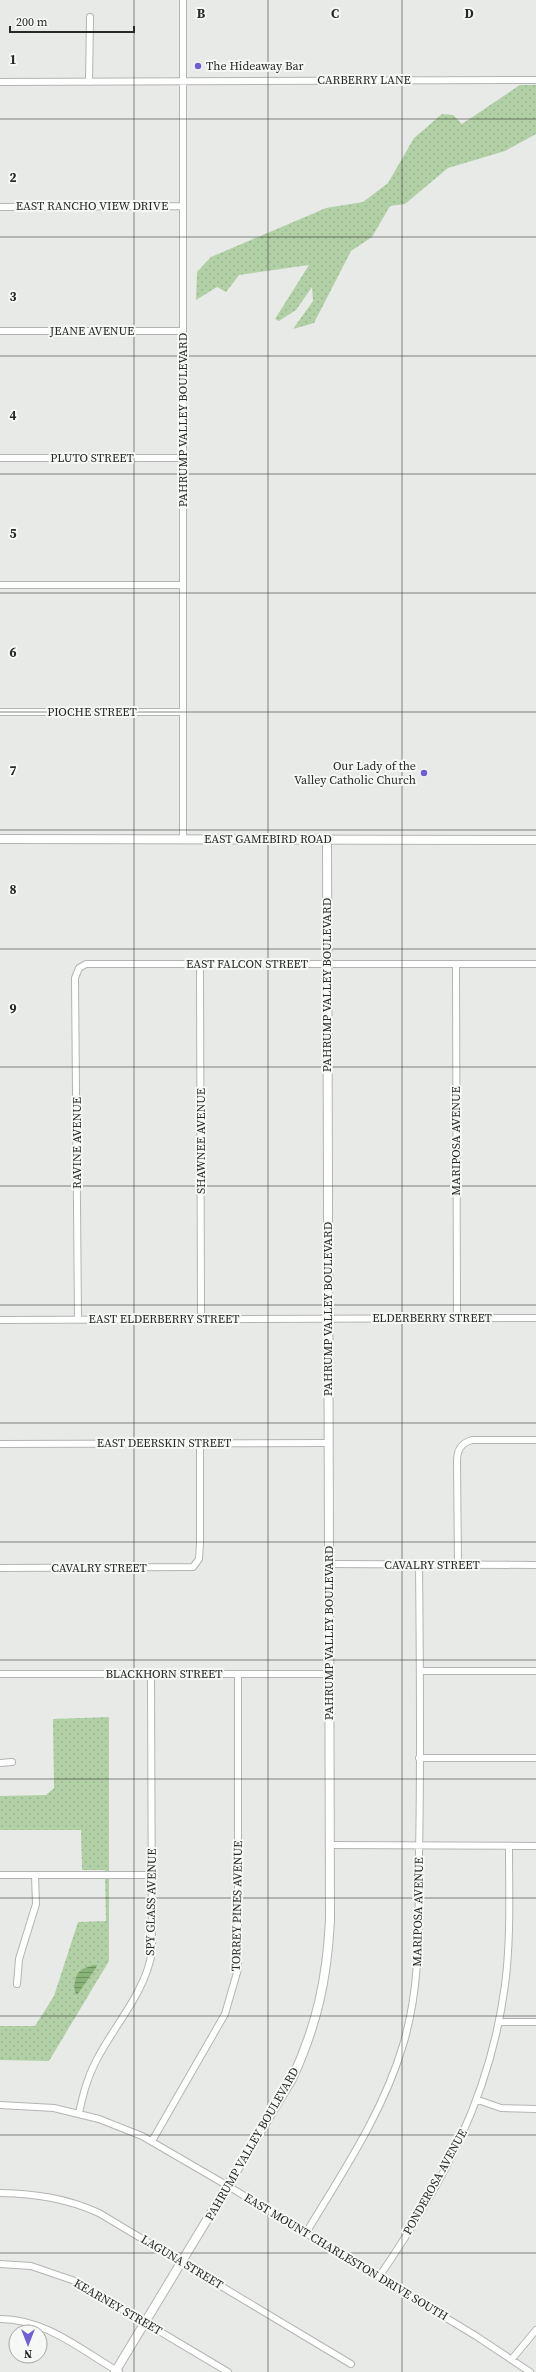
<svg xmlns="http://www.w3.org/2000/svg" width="536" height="2372" viewBox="0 0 536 2372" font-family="'Source Serif 4',serif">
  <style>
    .grass { fill: url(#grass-dots) }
    .water { fill: url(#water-rules) }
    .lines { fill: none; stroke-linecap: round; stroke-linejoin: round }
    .minor-casing { stroke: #b3b5b2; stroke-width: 8 }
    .major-casing { stroke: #b3b5b2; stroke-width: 10 }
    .minor { stroke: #fff; stroke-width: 6 }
    .major { stroke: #fff; stroke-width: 8 }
    .grid { fill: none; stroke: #282928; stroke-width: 1; stroke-opacity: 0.55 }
    .poi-dot { fill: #715dd7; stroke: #f5f8f4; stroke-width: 1.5 }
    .labels { text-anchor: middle; stroke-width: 4; stroke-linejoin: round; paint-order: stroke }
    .poi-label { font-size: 12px; fill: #282928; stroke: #f5f8f4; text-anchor: start }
    .street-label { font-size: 12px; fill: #282928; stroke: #f5f8f4 }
    .grid-label { font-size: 13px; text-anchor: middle; font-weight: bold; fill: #282928; stroke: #f5f8f4; stroke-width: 4; stroke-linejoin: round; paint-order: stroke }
  </style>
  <defs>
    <pattern id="grass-dots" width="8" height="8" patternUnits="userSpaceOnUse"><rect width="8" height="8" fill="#b2d0a6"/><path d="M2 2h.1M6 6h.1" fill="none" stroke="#99b38f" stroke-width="1.8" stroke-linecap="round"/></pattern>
    <pattern id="water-rules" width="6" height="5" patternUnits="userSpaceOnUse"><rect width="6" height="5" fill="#88b277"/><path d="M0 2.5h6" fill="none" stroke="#6f9162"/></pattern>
  </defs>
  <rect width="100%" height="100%" fill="#e8eae7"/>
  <path class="grass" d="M520,85H536V134L505,151L448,168L405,204L390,206L372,237L351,251L314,323L293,329L313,301L312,287L296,310L279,321L275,319L309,265L239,275L226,292L217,287L196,300L197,272L211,257L326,208L363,202L388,183L414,138L442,114L453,115L462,124Z
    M109,1717V1961L49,2061L0,2060V2026H35L54,1996L78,1922L106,1921L105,1870H82L81,1830H0V1796L46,1795L54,1788L53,1719Z"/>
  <path class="water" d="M93,1965H97L96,1968L77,1995C72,1990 75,1975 80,1971C83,1968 89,1967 93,1965Z"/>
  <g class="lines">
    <defs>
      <path id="minor" d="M183,0V840
        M0,82L536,80
        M89,82L90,17
        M0,207L183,206
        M0,331H183
        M0,458H183
        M0,585H183
        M0,712H183
        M200,964L201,1319
        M456,964L457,1318
        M78,1319L75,978L79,968L86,964H536
        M0,1320L536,1318
        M0,1444L328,1443
        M328,1564L536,1565
        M458,1565L457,1461C457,1450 461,1443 472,1440H536
        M0,1568L193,1567L199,1559L200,1543V1443
        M420,1671H536
        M0,1674H329
        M419,1758H536
        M0,1763L12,1762
        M329,1845L536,1846
        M0,1875H152
        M17,1984L19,1959L36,1904L35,1875
        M499,2022H536
        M478,2100L501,2108L536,2109
        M0,2105L54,2108L99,2119L142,2136L228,2186L476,2336L530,2372
        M79,2113C83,2095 87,2078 96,2061C115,2024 146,1992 152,1951L151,1674
        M152,2141L225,2014L238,1969V1674
        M0,2193C36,2194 66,2198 99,2213L351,2364
        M306,2233C342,2173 383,2113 403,2045C422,1982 418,1919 419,1854C421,1758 420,1661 419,1564
        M0,2264L31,2266L75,2281L228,2372
        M379,2277C442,2184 490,2099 505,1985C511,1939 509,1892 509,1846
        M0,2319C46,2319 81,2350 119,2372
        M512,2359L536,2330"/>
      <path id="major" d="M0,839L536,840
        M115,2372L292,2079C317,2025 327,1979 330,1920L327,839"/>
    </defs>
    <use href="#minor" class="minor-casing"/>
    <use href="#major" class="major-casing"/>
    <use href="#minor" class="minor"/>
    <use href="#major" class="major"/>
  </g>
  <path class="grid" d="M134,0V2372M268,0V2372M402,0V2372M0,119H536M0,237H536M0,356H536M0,474H536M0,593H536M0,712H536M0,830H536M0,949H536M0,1067H536M0,1186H536M0,1305H536M0,1423H536M0,1542H536M0,1660H536M0,1779H536M0,1898H536M0,2016H536M0,2135H536M0,2253H536"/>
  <g class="poi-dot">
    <circle cx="198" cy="66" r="4"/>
    <circle cx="424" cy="773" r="4"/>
  </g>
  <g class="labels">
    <g class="poi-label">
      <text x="206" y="70">The Hideaway Bar</text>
      <text x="416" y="770" text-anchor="end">Our Lady of the<tspan x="416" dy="14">Valley Catholic Church</tspan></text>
    </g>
    <g class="street-label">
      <text x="364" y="84">CARBERRY LANE</text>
      <text x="92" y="210">EAST RANCHO VIEW DRIVE</text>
      <text x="92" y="335">JEANE AVENUE</text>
      <text transform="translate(183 420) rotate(-90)" y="4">PAHRUMP VALLEY BOULEVARD</text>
      <text x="92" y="462">PLUTO STREET</text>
      <text x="92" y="716">PIOCHE STREET</text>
      <text x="268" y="843">EAST GAMEBIRD ROAD</text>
      <text x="247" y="968">EAST FALCON STREET</text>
      <text transform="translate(327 985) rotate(-90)" y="4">PAHRUMP VALLEY BOULEVARD</text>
      <text transform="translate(201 1141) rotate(-90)" y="4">SHAWNEE AVENUE</text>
      <text transform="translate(456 1141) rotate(-90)" y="4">MARIPOSA AVENUE</text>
      <text transform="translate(77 1143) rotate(-90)" y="4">RAVINE AVENUE</text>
      <text transform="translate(328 1309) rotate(-90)" y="4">PAHRUMP VALLEY BOULEVARD</text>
      <text x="432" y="1322">ELDERBERRY STREET</text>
      <text x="164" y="1323">EAST ELDERBERRY STREET</text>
      <text x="164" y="1447">EAST DEERSKIN STREET</text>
      <text x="432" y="1569">CAVALRY STREET</text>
      <text x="99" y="1572">CAVALRY STREET</text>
      <text transform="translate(329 1633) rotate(-90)" y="4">PAHRUMP VALLEY BOULEVARD</text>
      <text x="164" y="1678">BLACKHORN STREET</text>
      <text transform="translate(151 1902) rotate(-89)" y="4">SPY GLASS AVENUE</text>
      <text transform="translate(237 1906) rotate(-89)" y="4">TORREY PINES AVENUE</text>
      <text transform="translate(418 1912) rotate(-89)" y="4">MARIPOSA AVENUE</text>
      <text transform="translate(252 2144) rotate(-60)" y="4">PAHRUMP VALLEY BOULEVARD</text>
      <text transform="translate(435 2182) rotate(-61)" y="4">PONDEROSA AVENUE</text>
      <text transform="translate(346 2257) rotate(31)" y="4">EAST MOUNT CHARLESTON DRIVE SOUTH</text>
      <text transform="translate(182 2262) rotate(31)" y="4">LAGUNA STREET</text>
      <text transform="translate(118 2307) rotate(30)" y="4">KEARNEY STREET</text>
    </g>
  </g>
  <g class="grid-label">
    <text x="201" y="18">B</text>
    <text x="335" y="18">C</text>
    <text x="469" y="18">D</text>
    <text x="13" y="64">1</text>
    <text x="13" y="182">2</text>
    <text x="13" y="301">3</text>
    <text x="13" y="420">4</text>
    <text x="13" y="538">5</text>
    <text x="13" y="657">6</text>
    <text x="13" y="775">7</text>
    <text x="13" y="894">8</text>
    <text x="13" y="1013">9</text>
  </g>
  <g transform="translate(28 2344) rotate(180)"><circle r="19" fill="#f5f8f4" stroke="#a3a5a2"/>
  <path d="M0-3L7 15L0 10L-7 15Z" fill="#715dd7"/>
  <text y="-6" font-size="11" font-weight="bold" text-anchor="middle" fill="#282928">N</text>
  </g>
  <path d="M10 26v6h124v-6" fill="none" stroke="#282928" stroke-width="2"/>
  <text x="16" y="26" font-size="12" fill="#282928" stroke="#f5f8f4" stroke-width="3" paint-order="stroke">200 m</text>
</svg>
